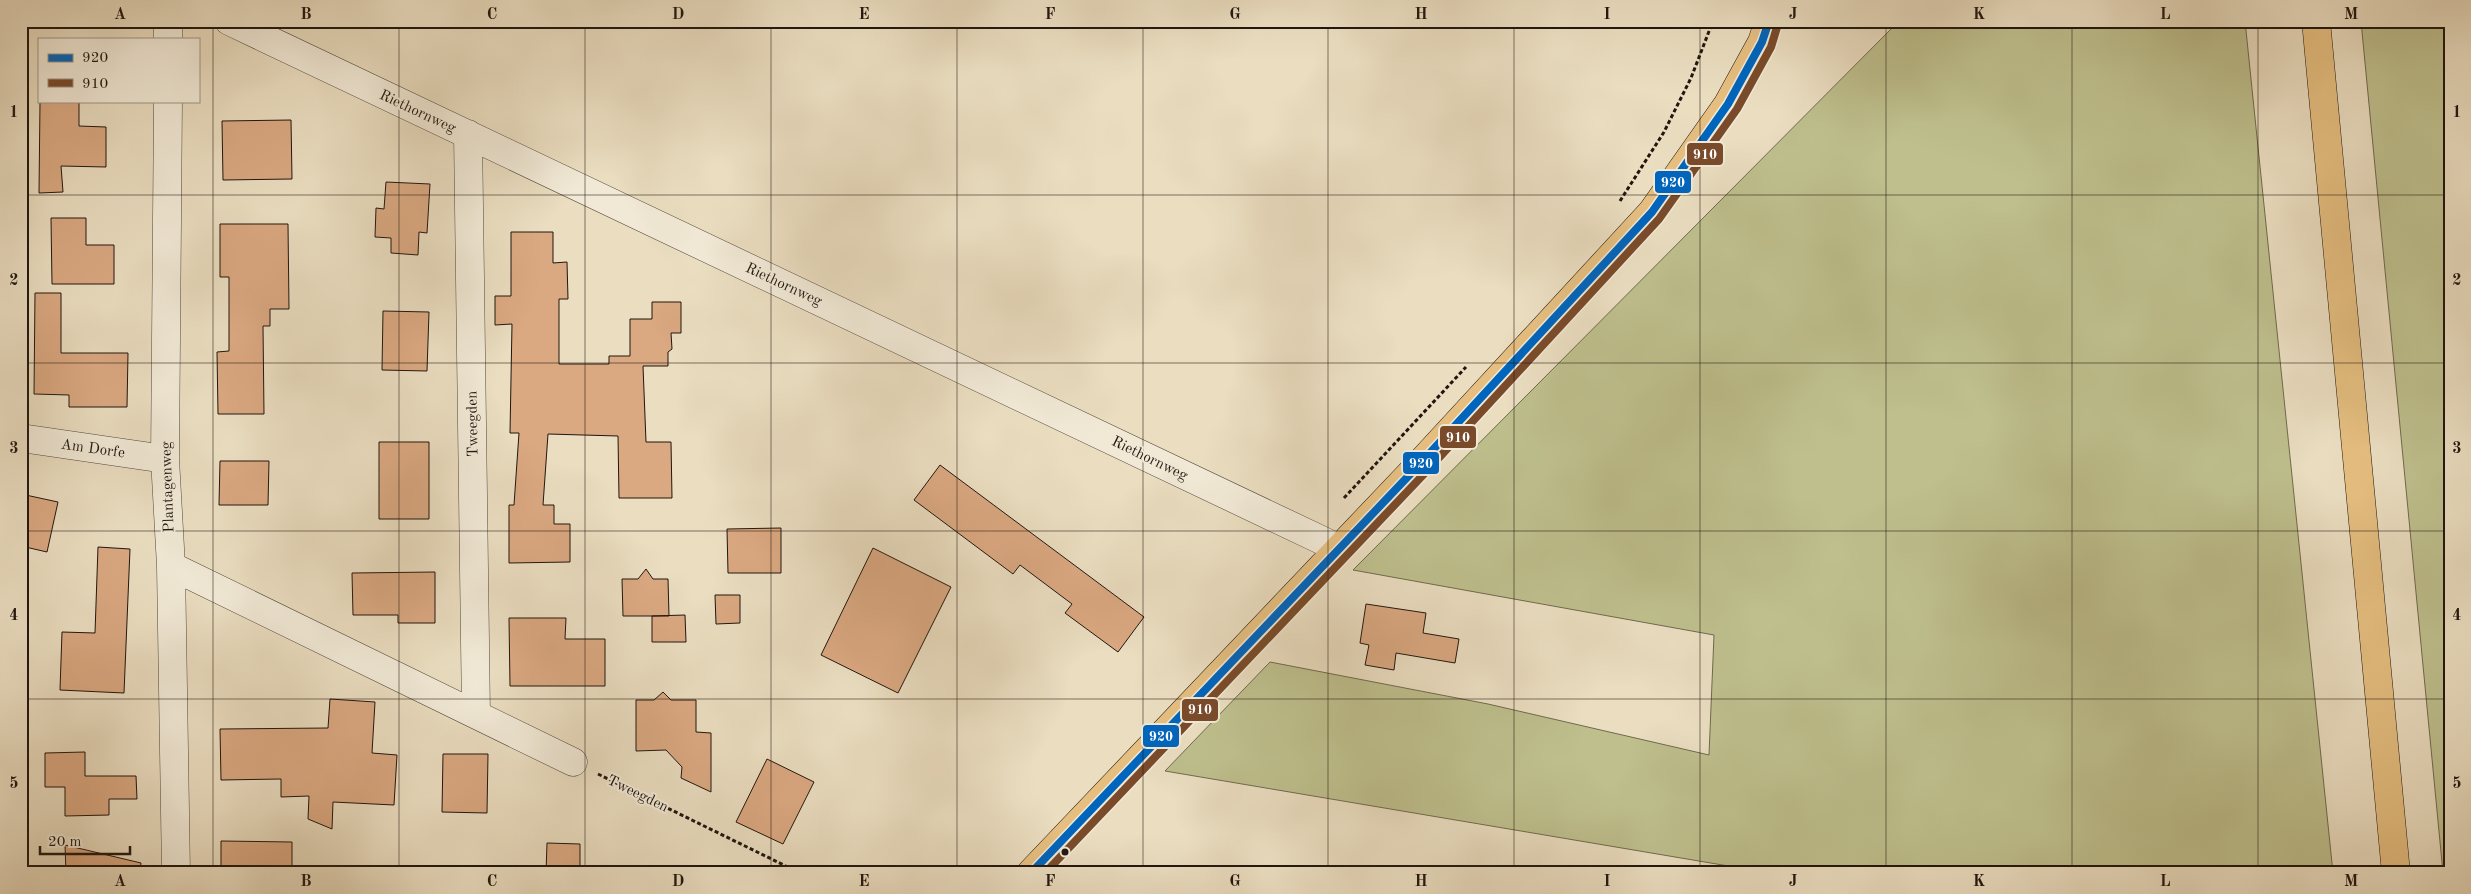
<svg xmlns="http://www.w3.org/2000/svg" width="2471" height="894" viewBox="0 0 2471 894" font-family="'Old Standard TT',serif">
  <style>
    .green { fill: #bebf8d; stroke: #6f6a4e }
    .building { fill: #daa881; stroke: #20160f }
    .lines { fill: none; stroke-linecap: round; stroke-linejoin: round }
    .minor-casing { stroke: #52483b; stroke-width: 29 }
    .major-casing { stroke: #20160f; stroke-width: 29 }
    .path { stroke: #20160f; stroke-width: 3; stroke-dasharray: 4 2.5; stroke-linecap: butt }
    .minor { stroke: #f1e9d6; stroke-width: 28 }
    .major { stroke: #e5be80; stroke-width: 28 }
    .bus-1-casing { stroke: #f1e9d6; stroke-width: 11 }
    .bus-2-casing { stroke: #f1e9d6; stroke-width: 11 }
    .bus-1 { stroke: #0065bd; stroke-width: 8 }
    .bus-2 { stroke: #7a4b2a; stroke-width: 8 }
    .grid { fill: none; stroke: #20160f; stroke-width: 1; stroke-opacity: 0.55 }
    .bus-dot { fill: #20160f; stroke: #f1e9d6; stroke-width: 2 }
    .labels { text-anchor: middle; stroke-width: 4; stroke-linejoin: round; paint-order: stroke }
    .street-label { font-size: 15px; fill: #20160f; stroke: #f1e9d6 }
    .line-badge { stroke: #f1e9d6; stroke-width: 2 }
    .badge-label { font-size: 14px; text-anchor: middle; font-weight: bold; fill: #fff }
    .neatline { fill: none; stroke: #20160f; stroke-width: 2 }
    .grid-label { font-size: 16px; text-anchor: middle; font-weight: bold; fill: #20160f }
  </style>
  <rect width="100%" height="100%" fill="#eaddc0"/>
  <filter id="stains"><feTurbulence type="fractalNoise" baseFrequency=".004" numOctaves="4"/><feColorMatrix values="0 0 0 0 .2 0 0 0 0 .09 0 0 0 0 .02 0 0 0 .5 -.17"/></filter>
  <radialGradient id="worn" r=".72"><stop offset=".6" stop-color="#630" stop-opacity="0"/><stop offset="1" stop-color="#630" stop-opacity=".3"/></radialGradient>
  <path class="green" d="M1899,21H2245L2333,873H1770L1165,771L1270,662L1488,704L1709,755L1714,635L1353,570Z
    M2361,21H2450V873H2443Z"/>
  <path class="building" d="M40,102H79V126L106,127V167L61,166L63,192L39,193Z
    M291,120L292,179L223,180L222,121Z
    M386,182L430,184L427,233L419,232L418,255L391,253V238L375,237L376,208L384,209Z
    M51,218H86V245H114V284H52Z
    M220,224H288L289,309H270V326H263L264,414H218L217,352L229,351V277H220Z
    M511,232H553V263L567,262L568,299H559V364H609V356H630V319H652V302H681V333H671L672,349L668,352V366H643L646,442H671L672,498H619L618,436L548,434L543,505H554V524H570V562L509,563V505H514L519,433H510L512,324L495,325V296H511Z
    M35,293H61V353H128L127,407H69V395L34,394Z
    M383,311L429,312L427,371L382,370Z
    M379,442H429V519H379Z
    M220,461H269L268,505H219Z
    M940,465L1144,617L1118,652L1065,613L1072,604L1020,565L1013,574L914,500Z
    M21,494L58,502L47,552L21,546Z
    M781,528V573H728L727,529Z
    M98,547L130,549L124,693L60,690L62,632L95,633Z
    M873,548L951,587L898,693L821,655Z
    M646,569L653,579H668L669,616H623L622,579H638Z
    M435,572V623H398V615H353L352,573Z
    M715,595H740V623L716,624Z
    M1366,604L1426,613L1423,633L1459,639L1455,663L1396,653L1394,670L1365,665L1369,645L1360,643Z
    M685,615L686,642H652V616Z
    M509,618H566L565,639H605V686H510Z
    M663,692L671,700H696V732L711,733V792L681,778L682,767L666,750L636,751V700H654Z
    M330,699L375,702L372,753L397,755L394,805L333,802L332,829L308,819L309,796L281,797V779L221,780L220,729L328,728Z
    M85,752V776H136L137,799H109V815L65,816V787H45V753Z
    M443,754H488L487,813L442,812Z
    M767,759L814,782L783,844L736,822Z
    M221,841L292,842V873H221Z
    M547,843L580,844V873H546Z
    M65,845L141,863L140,873H66Z"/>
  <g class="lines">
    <defs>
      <path id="minor" d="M229,21L1338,548
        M168,39V21
        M168,101L165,459L171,566L176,873
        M468,134L476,714
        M21,438L165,459
        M171,566L573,762"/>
      <path id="major" d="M2316,21L2396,873
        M1031,873L1417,467L1652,212L1728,104L1762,42L1769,21"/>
    </defs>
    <use href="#minor" class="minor-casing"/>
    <use href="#major" class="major-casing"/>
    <path class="path" d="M1620,201L1664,132L1691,78L1713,21
      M1344,498L1466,367
      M598,774L800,873"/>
    <use href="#minor" class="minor"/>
    <use href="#major" class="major"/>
    <defs>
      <path id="bus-1" d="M1031,873L1417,467L1652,212L1728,104L1762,42L1769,21"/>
      <path id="bus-2" d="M1045,873L1424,474L1659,219L1737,109L1771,47L1778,24"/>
    </defs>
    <use href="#bus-1" class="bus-1-casing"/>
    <use href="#bus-2" class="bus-2-casing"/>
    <use href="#bus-1" class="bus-1"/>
    <use href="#bus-2" class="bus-2"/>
  </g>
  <path class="grid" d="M213,21V873M399,21V873M585,21V873M771,21V873M957,21V873M1143,21V873M1328,21V873M1514,21V873M1700,21V873M1886,21V873M2072,21V873M2258,21V873M21,195H2450M21,363H2450M21,531H2450M21,699H2450"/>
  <circle class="bus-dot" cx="1065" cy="852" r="4.5"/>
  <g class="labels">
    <g class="street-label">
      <text transform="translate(418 111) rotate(25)" y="5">Riethornweg</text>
      <text transform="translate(784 284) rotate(25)" y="5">Riethornweg</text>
      <text transform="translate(472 424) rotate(-91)" y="5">Tweegden</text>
      <text transform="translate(93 448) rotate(8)" y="5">Am Dorfe</text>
      <text transform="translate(1150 458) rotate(26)" y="5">Riethornweg</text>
      <text transform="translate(167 487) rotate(-92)" y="5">Plantagenweg</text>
      <text transform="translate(638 793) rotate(26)" y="5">Tweegden</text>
    </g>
  </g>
  <g class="line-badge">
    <rect x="1686" y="142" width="38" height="24" rx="5" fill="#7a4b2a"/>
    <rect x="1654" y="170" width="38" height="24" rx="5" fill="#0065bd"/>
    <rect x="1439" y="425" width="38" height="24" rx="5" fill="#7a4b2a"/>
    <rect x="1402" y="451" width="38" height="24" rx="5" fill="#0065bd"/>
    <rect x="1181" y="698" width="38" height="24" rx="5" fill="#7a4b2a"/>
    <rect x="1142" y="724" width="38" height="24" rx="5" fill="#0065bd"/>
  </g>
  <g class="badge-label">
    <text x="1705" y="159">910</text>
    <text x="1673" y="187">920</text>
    <text x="1458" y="442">910</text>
    <text x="1421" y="468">920</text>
    <text x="1200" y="714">910</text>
    <text x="1161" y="741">920</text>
  </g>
  <rect width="2471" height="894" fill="none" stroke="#eaddc0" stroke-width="55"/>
  <rect x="38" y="38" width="162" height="65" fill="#f1e9d6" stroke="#9d9586"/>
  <rect x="48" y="54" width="25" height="8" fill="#0065bd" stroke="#9d9586"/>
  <text x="82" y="62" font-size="15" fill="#20160f">920</text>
  <rect x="48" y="79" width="25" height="8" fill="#7a4b2a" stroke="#9d9586"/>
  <text x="82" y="88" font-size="15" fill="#20160f">910</text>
  <path d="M40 846v8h90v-8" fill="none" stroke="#20160f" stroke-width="2.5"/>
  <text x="48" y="846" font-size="15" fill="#20160f" stroke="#f1e9d6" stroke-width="4" paint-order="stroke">20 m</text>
  <rect x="28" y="28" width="2416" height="838" class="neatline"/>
  <g class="grid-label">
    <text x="120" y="19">A</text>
    <text x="306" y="19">B</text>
    <text x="492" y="19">C</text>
    <text x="678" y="19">D</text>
    <text x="864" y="19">E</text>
    <text x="1050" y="19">F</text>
    <text x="1235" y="19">G</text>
    <text x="1421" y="19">H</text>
    <text x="1607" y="19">I</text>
    <text x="1793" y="19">J</text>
    <text x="1979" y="19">K</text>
    <text x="2165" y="19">L</text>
    <text x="2351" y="19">M</text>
    <text x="14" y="117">1</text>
    <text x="2457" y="117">1</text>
    <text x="14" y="285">2</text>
    <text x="2457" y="285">2</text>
    <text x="14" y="453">3</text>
    <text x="2457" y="453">3</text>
    <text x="14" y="620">4</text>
    <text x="2457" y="620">4</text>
    <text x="14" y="788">5</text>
    <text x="2457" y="788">5</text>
    <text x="120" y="886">A</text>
    <text x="306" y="886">B</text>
    <text x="492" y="886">C</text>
    <text x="678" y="886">D</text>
    <text x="864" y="886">E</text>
    <text x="1050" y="886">F</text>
    <text x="1235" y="886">G</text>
    <text x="1421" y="886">H</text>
    <text x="1607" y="886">I</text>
    <text x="1793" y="886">J</text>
    <text x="1979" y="886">K</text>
    <text x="2165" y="886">L</text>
    <text x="2351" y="886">M</text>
  </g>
  <rect width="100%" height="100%" filter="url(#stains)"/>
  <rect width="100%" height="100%" fill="url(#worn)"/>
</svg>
